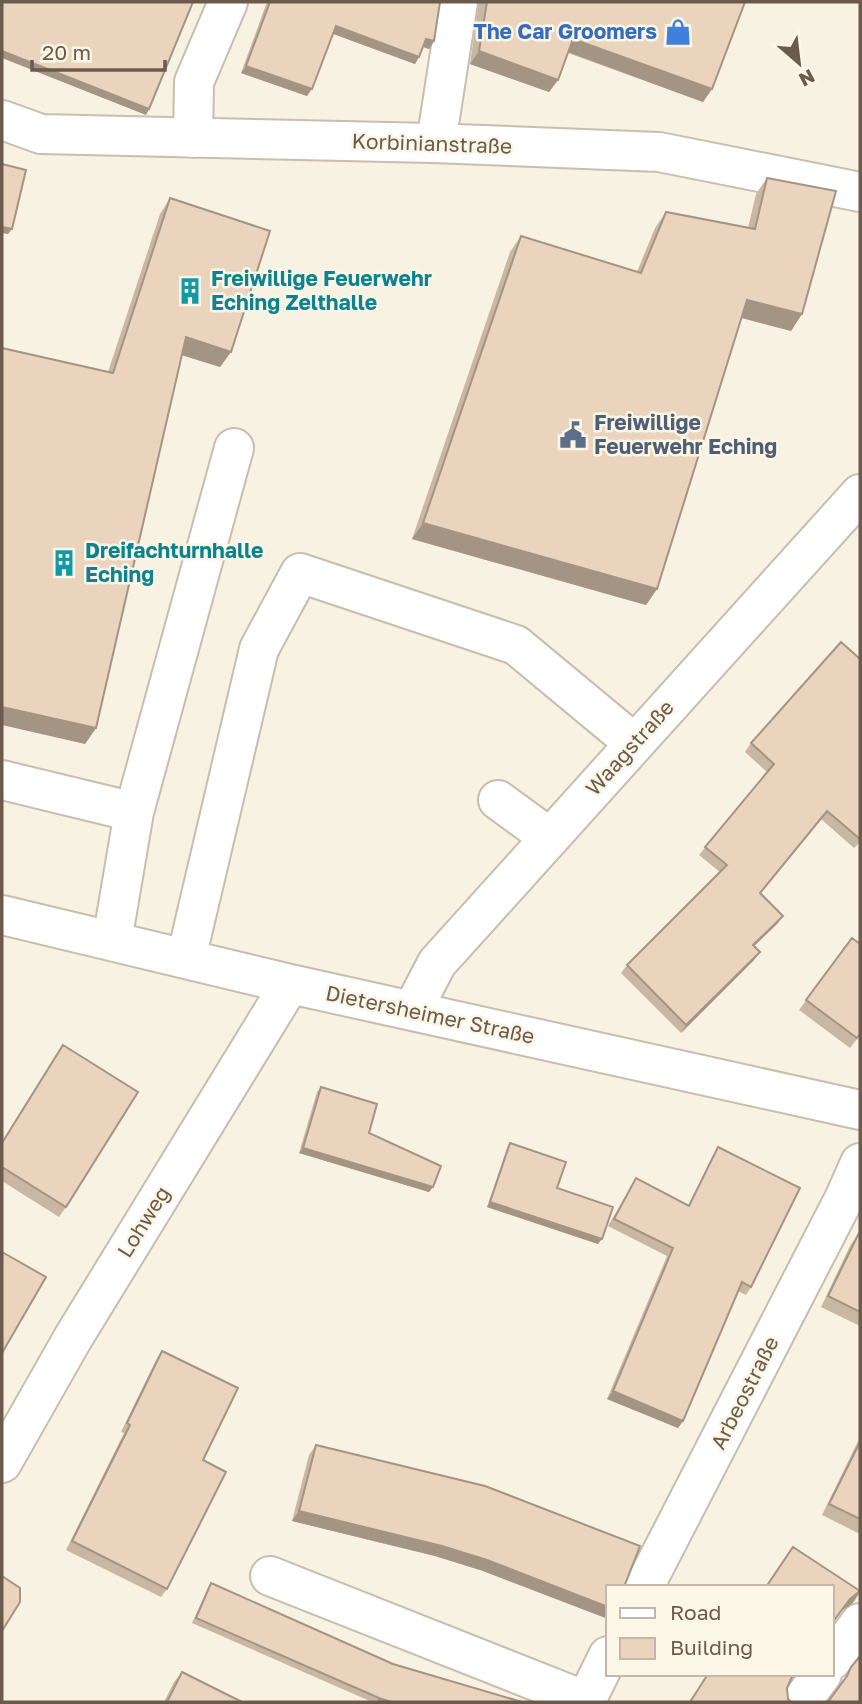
<svg xmlns="http://www.w3.org/2000/svg" width="862" height="1704" viewBox="0 0 862 1704" font-family="'Golos Text',sans-serif">
  <style>
    .lines { fill: none; stroke-linecap: round; stroke-linejoin: round }
    .minor-casing { stroke: #c9bdad; stroke-width: 42 }
    .minor { stroke: #fff; stroke-width: 38 }
    .wall { fill: #c9b6a3 }
    .shaded-wall { fill: #a49484 }
    .building { fill: #ead4bd; stroke: #a49484; stroke-width: 2 }
    .labels { text-anchor: middle; stroke-width: 5; stroke-linejoin: round; paint-order: stroke }
    .shop-label { font-size: 21px; font-weight: bold; fill: #366cbe; stroke: #fcf6e7; text-anchor: end }
    .street-label { font-size: 21px; fill: #6c5b4c; stroke: #fcf6e7 }
    .culture-label { font-size: 21px; font-weight: bold; fill: #0d838f; stroke: #fcf6e7; text-anchor: start }
    .service-label { font-size: 21px; font-weight: bold; fill: #4e5e75; stroke: #fcf6e7; text-anchor: start }
  </style>
  <rect width="100%" height="100%" fill="#f8f2e2"/>
  <g class="lines">
    <defs>
      <path id="minor" d="M2,120L41,134L432,143L659,152L860,192
        M193,138L194,82L228,2
        M436,143L458,2
        M2,780L134,812L112,941
        M498,800L550,838
        M134,812L234,448
        M2,915L290,984L860,1110
        M186,959L259,649L300,573L516,645L634,743
        M412,1011L437,963L860,494
        M2,1463L73,1338L290,984
        M270,1576L586,1701L608,1656
        M644,1587L844,1199L860,1163
        M832,1660L860,1623
        M801,1702L822,1674"/>
    </defs>
    <use href="#minor" class="minor-casing"/>
    <use href="#minor" class="minor"/>
  </g>
  <path class="wall" d="M267,2H440L434,41L429,49L423,47L415,64L333,34L307,96L241,73Z
    M479,2H745L712,89L703,102L568,53L558,80L549,92L470,64Z
    M767,178L802,314L791,331L741,318L657,589L646,605L412,539L510,252L521,236L637,272L655,228L666,212L748,228L756,194Z
    M170,198L231,352L220,367L182,355L96,728L85,744L108,372L160,214Z
    M841,642L860,842L854,848L821,819L760,893L783,916L777,924L754,946V960L681,1033L621,973L627,965L720,872L699,855L767,772L745,752L751,743Z
    M852,938L860,1035L850,1048L799,1010Z
    M63,1045L66,1207L59,1217L2,1181V1142Z
    M321,1087L369,1133L433,1187L429,1192L299,1153L317,1092Z
    M510,1143L598,1244L487,1207L507,1148Z
    M718,1147L751,1287L746,1295L738,1291L683,1421L678,1428L607,1399L667,1256L608,1226L636,1178L688,1206L713,1155Z
    M859,1233L860,1234V1326L821,1307L851,1244Z
    M162,1351L203,1460L167,1589L161,1597L66,1550L124,1433L121,1432L156,1360Z
    M860,1437V1534L822,1515Z
    M316,1445L480,1570L435,1556L292,1521L309,1455Z
    M211,1583L393,1664L522,1702H372L192,1623L208,1588Z
    M182,1672L242,1702H164L174,1682Z"/>
  <path class="shaded-wall" d="M336,26L419,57L415,64L331,33Z
    M426,39L434,41L429,49L421,46Z
    M573,39L712,89L703,102L565,51Z
    M2,51L149,109L146,115L2,58Z
    M479,51L558,80L549,92L470,64Z
    M246,66L312,89L307,96L241,73Z
    M2,227L12,229L8,234L2,233Z
    M747,300L802,314L791,331L735,316Z
    M186,337L231,352L220,367L175,353Z
    M423,523L657,589L646,605L412,539Z
    M2,707L96,728L85,744L2,725Z
    M827,811L821,819L754,901L760,893Z
    M783,916L777,924L747,953L753,945Z
    M760,952L754,960L681,1033L686,1025Z
    M303,1148L433,1187L429,1192L299,1153Z
    M490,1202L602,1239L598,1244L487,1207Z
    M613,1391L683,1421L678,1428L607,1399Z
    M299,1511L442,1546L487,1560L608,1607V1619L480,1570L435,1556L292,1521Z
    M860,1592L853,1603L843,1610L850,1599Z
    M379,1698L391,1702H377Z"/>
  <path class="building" d="M2,2H193L149,109L2,51Z
    M270,2H440L434,41L426,39L419,57L336,26L312,89L246,66Z
    M487,2H745L712,89L573,39L558,80L479,51Z
    M2,164L26,170L12,229L2,227Z
    M767,178L836,191L802,314L747,300L657,589L423,523L521,236L641,273L666,212L755,229Z
    M170,198L270,231L231,352L186,337L96,728L2,707V348L113,373Z
    M841,642L860,659V839L827,811L760,893L783,916L753,945L760,952L686,1025L627,965L727,865L705,847L774,764L751,743Z
    M852,938L860,944V1034L857,1038L806,1000Z
    M63,1045L138,1092L66,1207L2,1167V1143Z
    M321,1087L377,1104L369,1133L441,1166L433,1187L303,1148Z
    M510,1143L566,1162L557,1188L613,1207L602,1239L490,1202Z
    M718,1147L800,1188L751,1287L742,1282L683,1421L613,1391L673,1248L614,1219L636,1178L689,1206Z
    M859,1233L860,1234V1312L828,1296Z
    M2,1252L46,1277L2,1353Z
    M162,1351L238,1388L203,1460L226,1472L167,1589L72,1541L130,1425L127,1423Z
    M860,1442V1519L829,1504Z
    M316,1445L485,1486L640,1546L624,1587H608V1607L487,1560L442,1546L299,1511Z
    M793,1547L860,1591L850,1599L832,1623V1587H766Z
    M2,1576L20,1588V1602L2,1631Z
    M211,1583L393,1664L522,1702H391L379,1698L196,1618Z
    M860,1656V1702H828L847,1676L851,1667Z
    M182,1672L242,1702H167Z
    M708,1674H794L791,1679L787,1688L788,1699L791,1702H690Z"/>
  <defs>
    <symbol id="shop-bare" viewBox="-9 -9 18 18"><path d="M-5-2.5h2.3a2.7 3.5 0 0 1 5.4 0H5L5.5 6h-11ZM-1.5-2.5h3a1.5 2.3 0 0 0-3 0Z" fill="#3f7fe0" stroke="#fcf6e7" stroke-width="2.5" paint-order="stroke"/></symbol>
    <symbol id="building-bare" viewBox="-9 -9 18 18"><path d="M-4-6H4V6H1V3H-1V6H-4ZM-2.5-4.3h1.7v1.8h-1.7ZM.8-4.3h1.7v1.8H.8ZM-2.5-1h1.7V.8h-1.7ZM.8-1h1.7V.8H.8Z" fill="#0f9aa8" stroke="#fcf6e7" stroke-width="2.5" paint-order="stroke"/></symbol>
    <symbol id="civic-bare" viewBox="-9 -9 18 18"><path d="M-.6-6.5H3V-4.5H.6V-3L4-1V1h2V6H-6V1h2V-1L-.6-3ZM-1.2 2.5V6h2.4V2.5Z" fill="#5c6f8a" stroke="#fcf6e7" stroke-width="2.5" paint-order="stroke"/></symbol>
  </defs>
  <g fill-rule="evenodd">
    <use href="#shop-bare" x="659" y="13" width="38" height="38"/>
    <use href="#building-bare" x="171" y="272" width="38" height="38"/>
    <use href="#civic-bare" x="554" y="416" width="38" height="38"/>
    <use href="#building-bare" x="45" y="544" width="38" height="38"/>
  </g>
  <g class="labels">
    <g class="shop-label">
      <text x="657" y="39">The Car Groomers</text>
    </g>
    <g class="street-label">
      <text transform="translate(432 144) rotate(2)" y="7">Korbinianstraße</text>
      <text transform="translate(630 748) rotate(-48)" y="7">Waagstraße</text>
      <text transform="translate(430 1015) rotate(12)" y="7">Dietersheimer Straße</text>
      <text transform="translate(144 1222) rotate(-58)" y="7">Lohweg</text>
      <text transform="translate(745 1393) rotate(-63)" y="7">Arbeostraße</text>
    </g>
    <g class="culture-label">
      <text x="211" y="286">Freiwillige Feuerwehr<tspan x="211" dy="24">Eching Zelthalle</tspan></text>
      <text x="85" y="558">Dreifachturnhalle<tspan x="85" dy="24">Eching</tspan></text>
    </g>
    <g class="service-label">
      <text x="594" y="430">Freiwillige<tspan x="594" dy="24">Feuerwehr Eching</tspan></text>
    </g>
  </g>
  <rect width="862" height="1704" fill="none" stroke="#6c5b4c" stroke-width="7"/>
  <rect x="606" y="1585" width="228" height="91" fill="#fcf6e7" stroke="#c2b8a9" stroke-width="2"/>
  <rect x="620" y="1608" width="35" height="10" fill="#ffffff" stroke="#c2b8a9" stroke-width="2"/>
  <text x="670" y="1620" font-size="21" fill="#6c5b4c">Road</text>
  <rect x="620" y="1638" width="35" height="21" fill="#ead4bd" stroke="#c2b8a9" stroke-width="2"/>
  <text x="670" y="1655" font-size="21" fill="#6c5b4c">Building</text>
  <g transform="translate(799 63) rotate(152)" stroke="#fcf6e7" stroke-width="5" paint-order="stroke">
  <path d="M0-5L12 26L0 18L-12 26Z" fill="#6c5b4c"/>
  <text y="-10" font-size="19" font-weight="bold" text-anchor="middle" fill="#6c5b4c">N</text>
  </g>
  <path d="M32 60v10h133v-10" fill="none" stroke="#6c5b4c" stroke-width="3.5"/>
  <text x="42" y="60" font-size="21" fill="#6c5b4c" stroke="#fcf6e7" stroke-width="5" paint-order="stroke">20 m</text>
</svg>
